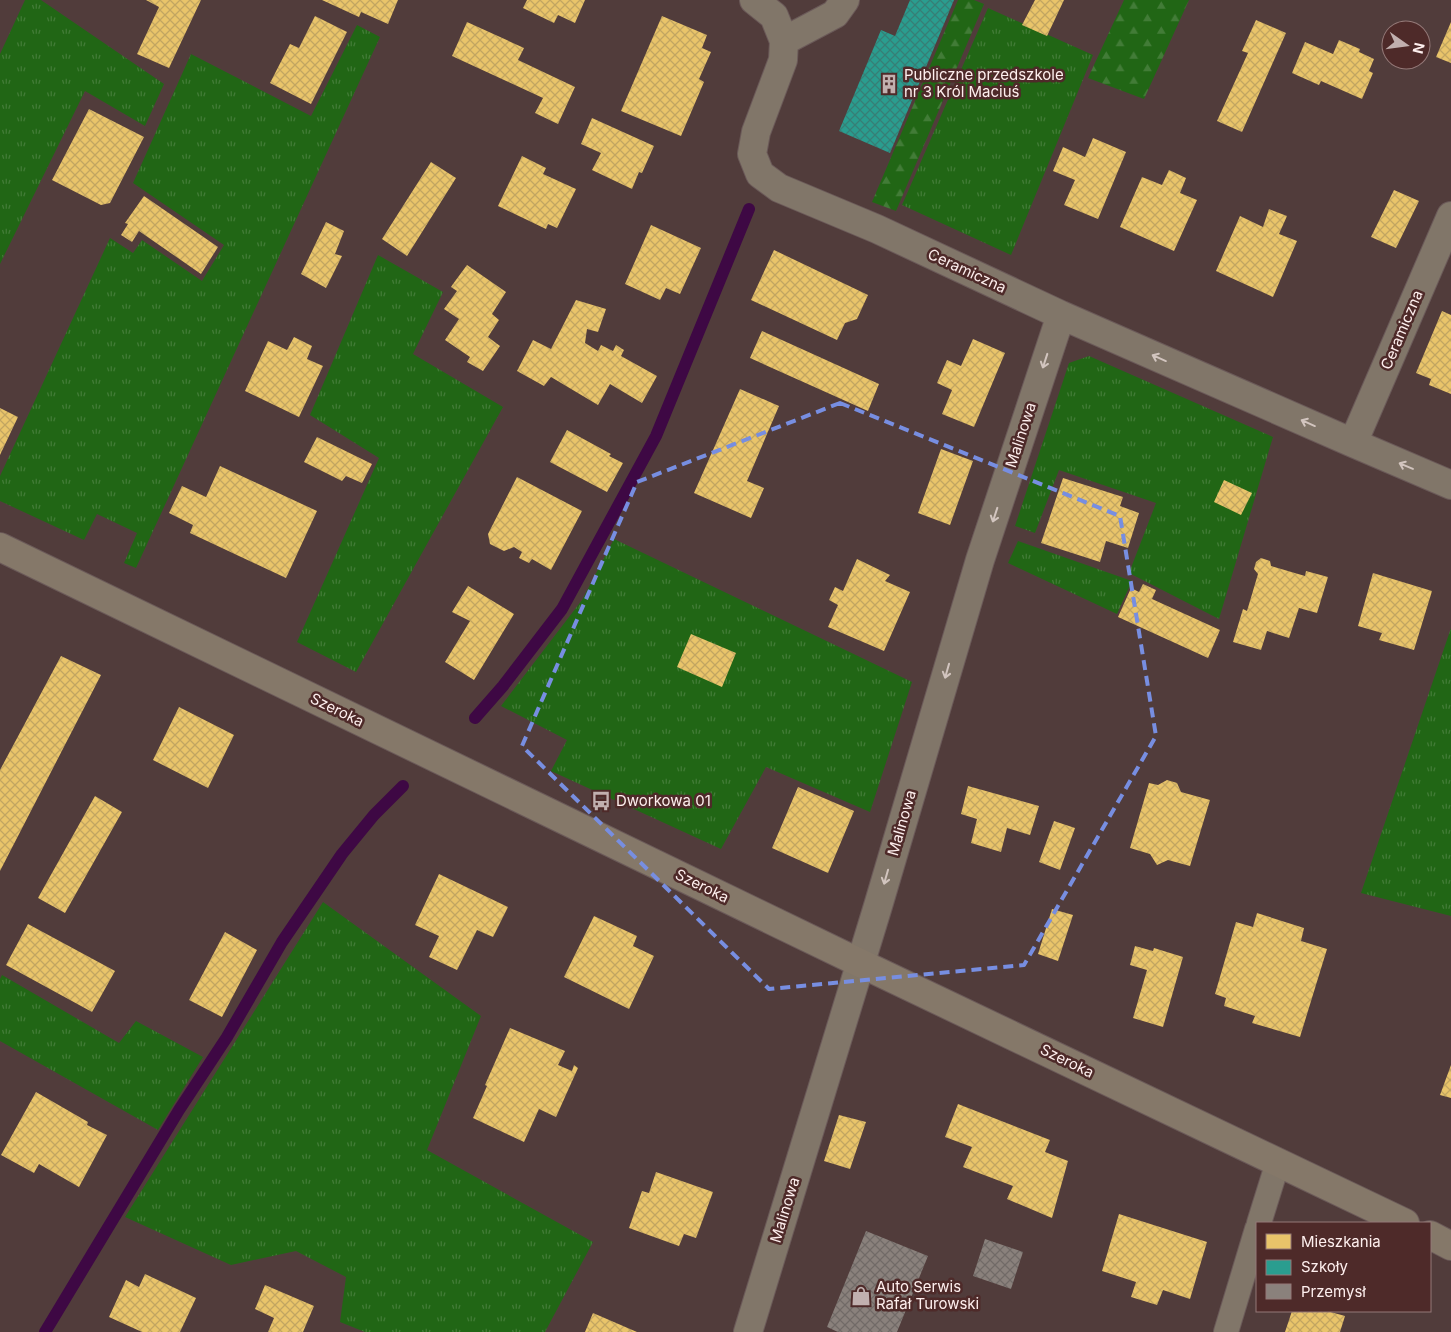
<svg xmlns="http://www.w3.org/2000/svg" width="1451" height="1332" viewBox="0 0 1451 1332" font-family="Inter,sans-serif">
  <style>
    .grass { fill: url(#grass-tufts) }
    .forest { fill: url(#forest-firs) }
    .homes { fill: url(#homes-cross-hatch) }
    .schools { fill: url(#schools-cross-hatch) }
    .industry { fill: url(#industry-cross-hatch) }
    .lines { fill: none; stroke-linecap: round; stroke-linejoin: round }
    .stream { stroke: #3e0844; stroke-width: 12 }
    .lane-casing { stroke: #6b5a59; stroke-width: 26 }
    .street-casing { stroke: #6b5a59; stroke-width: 30 }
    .secondary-casing { stroke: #6b5a59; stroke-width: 30 }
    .lane { stroke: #817669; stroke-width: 24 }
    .street { stroke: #817669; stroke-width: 28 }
    .secondary { stroke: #857869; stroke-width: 28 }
    .oneway { stroke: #d2c5bf }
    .marked { fill: none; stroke: #778ee1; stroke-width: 4; stroke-dasharray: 10 6; stroke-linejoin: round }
    .labels { text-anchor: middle; stroke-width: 5; stroke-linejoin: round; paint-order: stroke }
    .poi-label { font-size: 15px; fill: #feefee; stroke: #4e2a29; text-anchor: start }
    .street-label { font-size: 15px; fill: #feefee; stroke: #4e2a29 }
  </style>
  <defs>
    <pattern id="grass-tufts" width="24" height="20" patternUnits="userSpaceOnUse" patternTransform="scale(1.25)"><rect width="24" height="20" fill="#216615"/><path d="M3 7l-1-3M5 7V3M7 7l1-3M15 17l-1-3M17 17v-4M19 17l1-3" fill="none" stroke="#427c37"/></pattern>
    <pattern id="forest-firs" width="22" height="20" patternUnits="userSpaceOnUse" patternTransform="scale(1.25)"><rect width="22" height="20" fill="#216615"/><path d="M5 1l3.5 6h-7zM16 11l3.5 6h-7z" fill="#427c37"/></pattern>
    <pattern id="homes-cross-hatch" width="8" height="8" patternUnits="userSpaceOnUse" patternTransform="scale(1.25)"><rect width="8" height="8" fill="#e9c46a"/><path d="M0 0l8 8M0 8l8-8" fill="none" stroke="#c2a561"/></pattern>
    <pattern id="schools-cross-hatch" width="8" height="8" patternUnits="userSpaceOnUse" patternTransform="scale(1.25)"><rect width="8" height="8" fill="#2a9d8f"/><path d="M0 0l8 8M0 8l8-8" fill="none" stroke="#367f76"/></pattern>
    <pattern id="industry-cross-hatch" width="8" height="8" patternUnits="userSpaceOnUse" patternTransform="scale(1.25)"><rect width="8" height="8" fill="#8a817c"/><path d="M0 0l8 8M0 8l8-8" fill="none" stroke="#716a67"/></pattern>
  </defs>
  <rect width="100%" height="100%" fill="#513c3b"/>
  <path class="grass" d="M25,0H41L164,84L145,126L85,91L0,264V54Z
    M988,8L1093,55L1011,255L902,205Z
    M357,25L380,37L136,568L124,563L137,533L97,514L84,540L0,501V476L110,238L133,253L142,240L202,281L224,245L133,183L191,54L311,116Z
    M378,255L443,292L413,354L503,407L356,672L297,642L379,458L310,415Z
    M1089,356L1273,437L1219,619L1129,573L1156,503L1059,470L1035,533L1015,526L1069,363Z
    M614,539L912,682L870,812L766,767L721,849L551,771L567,740L501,706L582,600Z
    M1018,541L1132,581L1117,614L1008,563Z
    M1451,628V916L1361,893Z
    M323,902L481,1016L427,1150L593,1242L545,1332H365L340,1322L346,1277L296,1251L231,1265L125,1217Z
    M2,975L119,1043L136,1021L203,1057L158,1130L0,1041V979Z"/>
  <path class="forest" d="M958,0H974L984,4L896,211L872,202Z
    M1124,0H1189L1144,99L1088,78Z"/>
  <path class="homes" d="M146,0H201L169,68L137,54L159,7Z
    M322,0H398L388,24L361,12L359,17Z
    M527,0H585L575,23L558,15L554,23L523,8Z
    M1035,0H1064L1047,36L1022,25Z
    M315,16L347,32L311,104L270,83L290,44L299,48Z
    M662,16L707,35L702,48L711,52L699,79L704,82L681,136L621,111Z
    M1256,20L1286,33L1242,132L1217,121L1248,53L1242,51Z
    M467,22L524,48L518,60L575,87L558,124L535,113L543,98L452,56Z
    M1451,22V63L1436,57Z
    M1339,40L1360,49L1359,52L1374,59L1369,71L1373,73L1362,99L1321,81L1319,85L1292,73L1305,42L1333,54Z
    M89,109L144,137L110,203L101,205L52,180Z
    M592,118L654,146L642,173L639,172L632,189L592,170L601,153L581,144Z
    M1093,138L1126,152L1098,219L1064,205L1075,180L1053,171L1063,147L1085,157Z
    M522,156L546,168L543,174L576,189L557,228L548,224L546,229L498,206Z
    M431,162L456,178L407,256L382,239Z
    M1169,170L1186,178L1180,193L1197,200L1174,251L1120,227L1142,177L1162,185Z
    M1394,190L1419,201L1396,248L1371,237Z
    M144,196L218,247L201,274L139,231L132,242L121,235L128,224L125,223Z
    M1269,209L1287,216L1279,234L1297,241L1273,297L1216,271L1240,216L1263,227Z
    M326,222L344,231L335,254L342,256L326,288L301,274Z
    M651,225L701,248L680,294L666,288L660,300L625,284Z
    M774,250L868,295L857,319L845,323L837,340L751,300Z
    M467,265L506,292L492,314L499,320L488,337L500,346L483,371L467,362L470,357L445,340L459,319L444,309L457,291L451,287L453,284Z
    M576,300L606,309L598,332L587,329L585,343L598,351L601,345L613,351L616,345L624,350L621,356L657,376L642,403L610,384L598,405L551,377L544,386L517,371L533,340L551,349Z
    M1442,311L1451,315V394L1429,385L1431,379L1416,373Z
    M762,331L879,384L868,411L750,358Z
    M294,337L312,346L307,359L323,366L299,417L245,391L268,341L287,350Z
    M973,339L1005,353L974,427L942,414L952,390L937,383L947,360L961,366Z
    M740,389L779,406L747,481L764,488L751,518L694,493Z
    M0,408L18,417L0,455Z
    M567,430L611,454L609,456L623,463L607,492L550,462Z
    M317,437L372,464L362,483L346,476L342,481L304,462Z
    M941,449L973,461L950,525L918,513Z
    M220,466L317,511L286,578L190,533L193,525L169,513L182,486L206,497Z
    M517,477L582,511L551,570L532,559L529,563L519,558L522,552L514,547L504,551L490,544L488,534Z
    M1063,478L1123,497L1120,506L1139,513L1128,548L1106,541L1100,562L1041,543Z
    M1224,480L1252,493L1241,515L1214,502Z
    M1261,558L1270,561L1271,566L1305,576L1306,571L1328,577L1317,613L1299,608L1289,638L1267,631L1261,650L1233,642L1243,609L1247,611L1258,574L1254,569L1256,562Z
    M857,559L890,575L885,581L910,592L884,651L828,627L838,605L829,600L835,587L843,591Z
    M1373,573L1432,591L1414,650L1379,640L1382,633L1358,626Z
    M1143,584L1156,590L1152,599L1220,630L1208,658L1118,617L1131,588L1139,592Z
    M468,586L514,614L474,680L445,662L470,621L452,612Z
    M691,634L736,653L722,687L677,667Z
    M61,656L101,675L0,871V770Z
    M179,707L234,735L208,788L153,760Z
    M1167,780L1177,783L1181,792L1210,800L1190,866L1168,860L1157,865L1150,854L1130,848L1149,783L1158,785Z
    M968,786L1039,806L1030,835L1007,828L1001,852L971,843L977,819L961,814Z
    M798,787L854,811L828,873L772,848Z
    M95,796L122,812L65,913L38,898Z
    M1054,821L1075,828L1060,870L1039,862Z
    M439,874L508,907L493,937L477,930L457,970L429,957L439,936L415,925Z
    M1052,909L1073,915L1058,961L1038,954Z
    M1257,913L1304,928L1301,941L1327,949L1300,1037L1252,1023L1255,1016L1224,1006L1226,998L1215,994L1236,922L1253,927Z
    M594,916L637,936L633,946L654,956L629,1009L564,977Z
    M28,924L115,971L92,1012L6,965Z
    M225,932L257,950L222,1017L189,1000Z
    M1135,946L1153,951L1154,948L1183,957L1163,1027L1133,1018L1147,970L1130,965Z
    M510,1028L565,1051L558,1065L572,1071L574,1065L578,1068L556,1117L539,1109L524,1142L473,1118L487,1086L485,1085Z
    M1451,1065V1098L1440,1095Z
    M36,1092L88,1122L87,1125L107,1135L79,1187L39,1164L34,1173L1,1155Z
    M958,1104L1050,1140L1045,1152L1068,1161L1052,1218L1007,1199L1013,1186L963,1167L972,1147L945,1137Z
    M839,1115L866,1122L850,1169L824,1161Z
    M656,1172L713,1192L696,1238L684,1234L679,1246L629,1228L642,1191L649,1193Z
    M1119,1214L1207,1242L1190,1299L1163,1290L1157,1305L1131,1297L1136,1282L1102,1271Z
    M145,1274L196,1298L180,1332H142L109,1317L126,1280L139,1287Z
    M265,1285L314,1306L303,1332H268L274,1318L255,1309Z
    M1292,1311H1327L1345,1316L1340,1332H1285Z
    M593,1313L637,1332H585Z"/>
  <path class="schools" d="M910,0H954L890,153L839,131L881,30L895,36Z"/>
  <path class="industry" d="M866,1231L928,1256L897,1332H838L827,1327Z
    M985,1239L1023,1252L1011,1289L973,1276Z"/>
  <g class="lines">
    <path class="stream" d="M475,718L503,686L562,609L656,436L749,209
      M45,1332L179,1110L227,1037L282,942L342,854L374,815L403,786"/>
    <defs>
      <path id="lane" d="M1259,1223L1278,1162
        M1226,1332L1257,1229"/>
      <path id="street" d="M754,0L774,16L784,41L783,60L756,132L752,154L760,174L779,188L877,229L1061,315L1353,443L1451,485
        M784,41L835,14L845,0
        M1353,443L1451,216
        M748,1332L878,906L980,560L1061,315"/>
      <path id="secondary" d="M0,547L860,963L1405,1223
        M1430,1235L1451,1246"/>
    </defs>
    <use href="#lane" class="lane-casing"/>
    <use href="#street" class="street-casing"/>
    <use href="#secondary" class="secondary-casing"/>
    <use href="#lane" class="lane"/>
    <use href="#street" class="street"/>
    <use href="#secondary" class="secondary"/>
  </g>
  <defs><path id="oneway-shaft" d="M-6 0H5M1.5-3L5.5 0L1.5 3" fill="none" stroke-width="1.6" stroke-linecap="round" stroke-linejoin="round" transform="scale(1.25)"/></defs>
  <g class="oneway">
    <use href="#oneway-shaft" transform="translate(1159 358) rotate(-156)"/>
    <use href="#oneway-shaft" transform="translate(1045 361) rotate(108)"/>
    <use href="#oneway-shaft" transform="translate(1308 423) rotate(-156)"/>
    <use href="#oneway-shaft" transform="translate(1406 466) rotate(-157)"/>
    <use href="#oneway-shaft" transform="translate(995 515) rotate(108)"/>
    <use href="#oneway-shaft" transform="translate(947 671) rotate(106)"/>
    <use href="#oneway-shaft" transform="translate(886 877) rotate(106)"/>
  </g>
  <path class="marked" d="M840,403L1120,516L1156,736L1024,965L769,989L522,746L637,482Z"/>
  <defs>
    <symbol id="building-bare" viewBox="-9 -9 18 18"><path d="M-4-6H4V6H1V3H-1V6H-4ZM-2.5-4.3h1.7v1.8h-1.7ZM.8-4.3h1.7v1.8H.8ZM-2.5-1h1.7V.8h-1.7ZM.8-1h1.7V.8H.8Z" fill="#c1b0af" stroke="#4e2a29" stroke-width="2.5" paint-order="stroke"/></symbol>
    <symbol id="bus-bare" viewBox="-9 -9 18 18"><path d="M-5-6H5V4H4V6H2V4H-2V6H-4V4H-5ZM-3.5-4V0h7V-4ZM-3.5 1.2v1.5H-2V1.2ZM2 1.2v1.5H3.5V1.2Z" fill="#c1b0af" stroke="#4e2a29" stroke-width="2.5" paint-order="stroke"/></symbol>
    <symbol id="shop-bare" viewBox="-9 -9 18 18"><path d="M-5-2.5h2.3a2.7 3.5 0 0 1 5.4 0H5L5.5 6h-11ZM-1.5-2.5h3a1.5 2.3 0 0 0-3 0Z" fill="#c1b0af" stroke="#4e2a29" stroke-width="2.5" paint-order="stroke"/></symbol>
  </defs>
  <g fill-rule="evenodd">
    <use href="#building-bare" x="875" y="70" width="28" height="28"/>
    <use href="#bus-bare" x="587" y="787" width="28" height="28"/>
    <use href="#shop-bare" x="847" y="1282" width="28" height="28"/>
  </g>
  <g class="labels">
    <g class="poi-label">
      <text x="904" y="80">Publiczne przedszkole<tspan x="904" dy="17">nr 3 Król Maciuś</tspan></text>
      <text x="616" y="806">Dworkowa 01</text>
      <text x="876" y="1292">Auto Serwis<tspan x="876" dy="17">Rafał Turowski</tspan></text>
    </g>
    <g class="street-label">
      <text transform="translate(967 271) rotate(25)" y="5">Ceramiczna</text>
      <text transform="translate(1402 330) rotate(-67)" y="5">Ceramiczna</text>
      <text transform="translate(1021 435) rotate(-72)" y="5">Malinowa</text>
      <text transform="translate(337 710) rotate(26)" y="5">Szeroka</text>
      <text transform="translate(902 823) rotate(-74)" y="5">Malinowa</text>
      <text transform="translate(702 886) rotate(26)" y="5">Szeroka</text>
      <text transform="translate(1067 1061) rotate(26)" y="5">Szeroka</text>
      <text transform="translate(785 1210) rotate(-73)" y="5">Malinowa</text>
    </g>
  </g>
  <rect x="1256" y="1222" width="175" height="90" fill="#4e2a29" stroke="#947978"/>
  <rect x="1266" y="1234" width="25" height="15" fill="#e9c46a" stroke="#947978"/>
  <text x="1301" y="1247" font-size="15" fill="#feefee">Mieszkania</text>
  <rect x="1266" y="1260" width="25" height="15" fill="#2a9d8f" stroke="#947978"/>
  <text x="1301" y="1272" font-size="15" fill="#feefee">Szkoły</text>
  <rect x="1266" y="1284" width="25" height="15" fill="#8a817c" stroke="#947978"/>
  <text x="1301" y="1297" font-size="15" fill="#feefee">Przemysł</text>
  <g transform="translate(1406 45) rotate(104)"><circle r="24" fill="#4e2a29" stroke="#947978"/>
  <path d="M0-4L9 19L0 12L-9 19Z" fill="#c1b0af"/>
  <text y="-8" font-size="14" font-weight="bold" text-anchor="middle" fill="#feefee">N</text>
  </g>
</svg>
